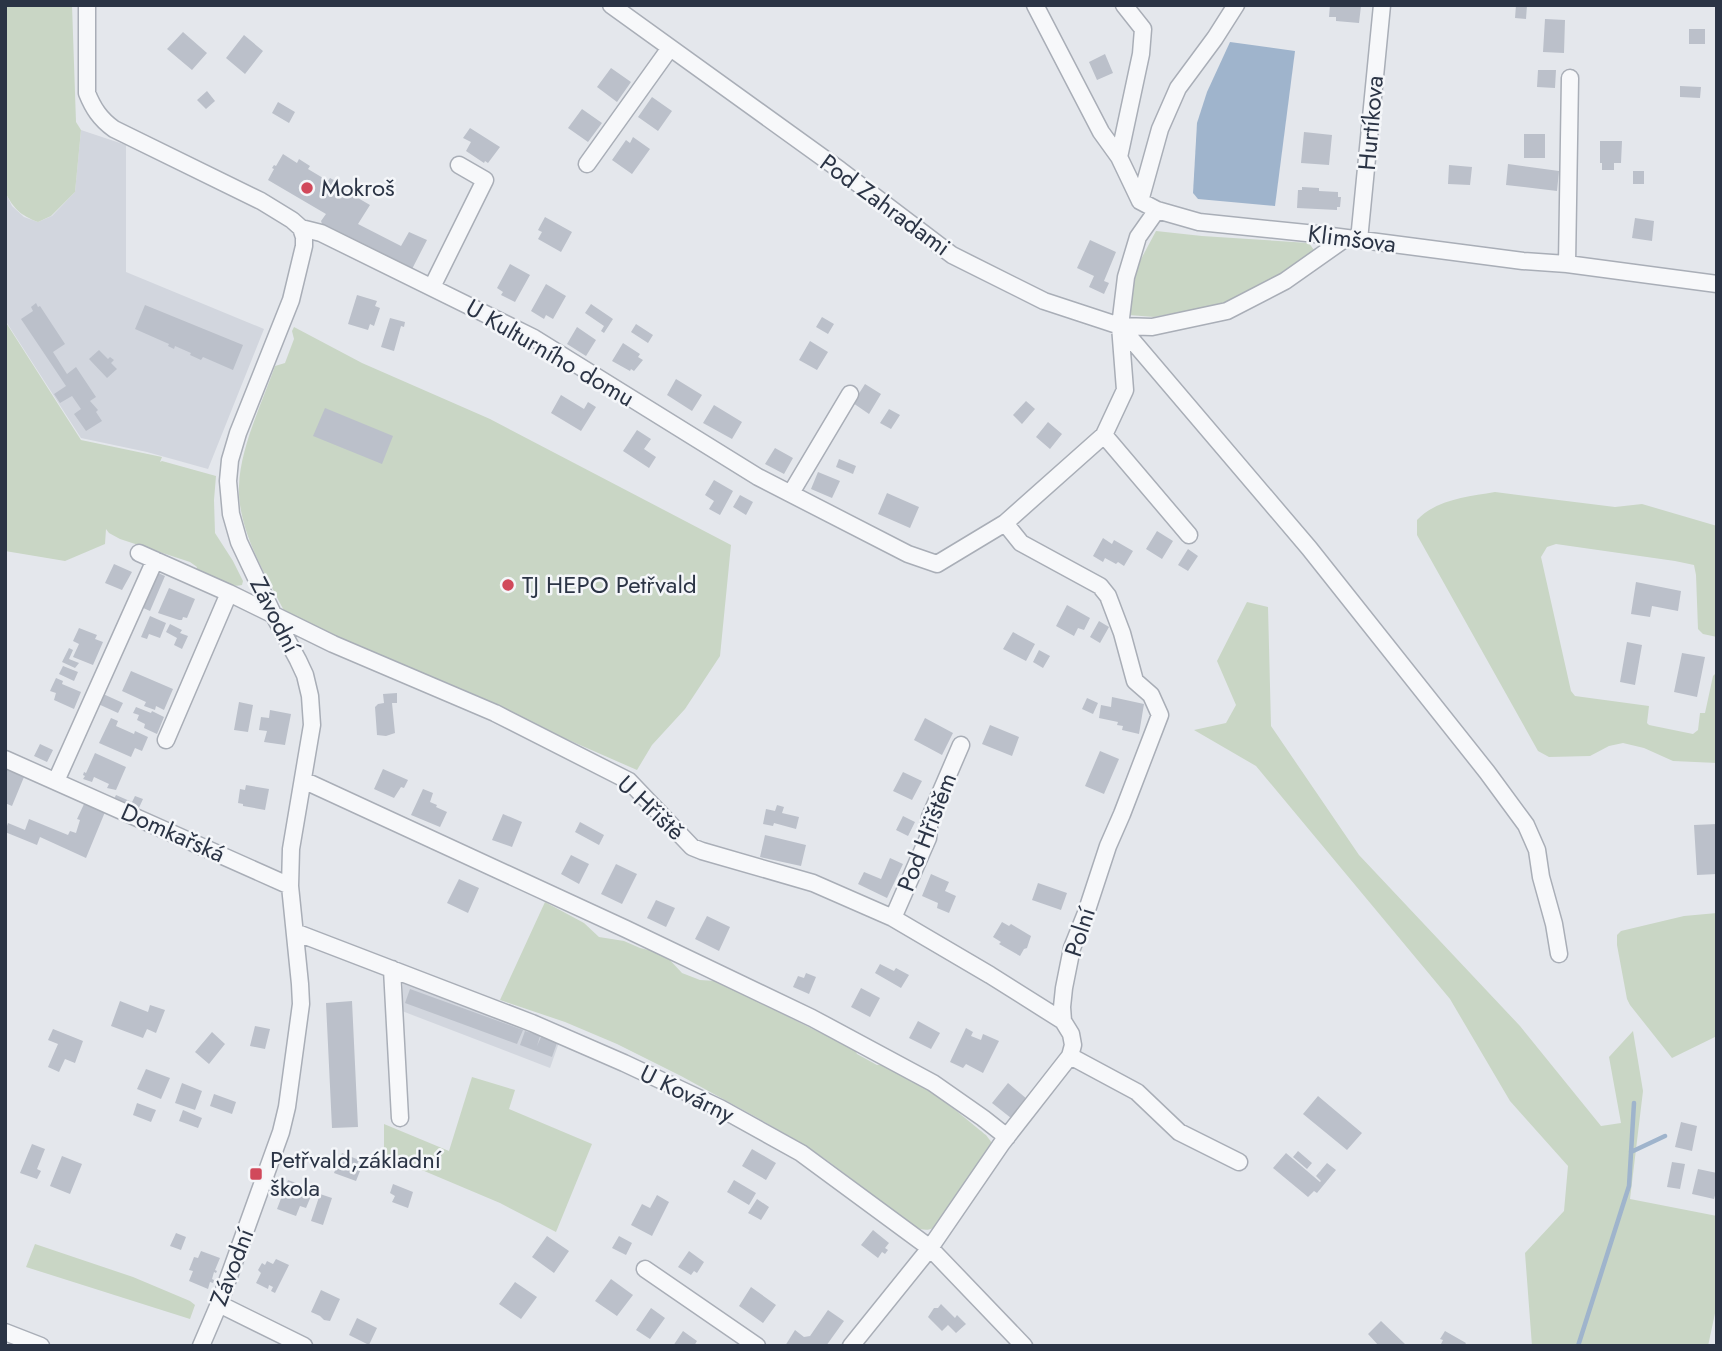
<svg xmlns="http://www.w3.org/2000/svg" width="1722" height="1351" viewBox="0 0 1722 1351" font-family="Jost,sans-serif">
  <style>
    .built { fill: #d2d6de }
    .green { fill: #c9d6c5 }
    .water { fill: #9fb4cc }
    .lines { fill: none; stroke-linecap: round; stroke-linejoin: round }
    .stream { stroke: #9fb4cc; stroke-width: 4.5 }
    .building { fill: #bbc0ca }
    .minor-casing { stroke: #a9aeb7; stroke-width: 19 }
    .minor { stroke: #f7f8fa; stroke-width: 16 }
    .poi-dot { fill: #d1495b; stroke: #f4f6f9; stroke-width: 2.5 }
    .labels { text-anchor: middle; stroke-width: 5; stroke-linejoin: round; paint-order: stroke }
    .street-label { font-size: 24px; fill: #2b3445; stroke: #f4f6f9 }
    .poi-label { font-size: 24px; fill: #2b3445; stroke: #f4f6f9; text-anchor: start }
  </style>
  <rect width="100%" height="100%" fill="#e4e7ec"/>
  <path class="built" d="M81,130L126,145V272L264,329L208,469L147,452L81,438L5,320V192L12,206L24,217L38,222L52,216L75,192Z
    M403,980L561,1037L550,1068L402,1011Z"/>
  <path class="green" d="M5,5H72L76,122L81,130L75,192L51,216L38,222C20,215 14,209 5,192Z
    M1156,231L1202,236L1309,243L1316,253L1277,279L1223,304L1154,317L1129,315L1132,276Z
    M5,321L81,440L162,457L160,462L162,461L216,476L214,500L215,533L233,561L243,581L242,585C227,589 210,576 196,570L197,567L190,562L120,539L109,533L106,529L105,544L65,561L5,551Z
    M294,327L362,363L490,419L731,545L720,656L685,709L652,745L637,770L287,617C276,594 263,573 253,549C245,530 238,507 239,486C240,448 262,403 275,366L285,363L294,339L292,331Z
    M1495,492L1615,507L1642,504L1717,526V637L1703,634L1698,629L1696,575L1694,565L1675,561L1556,544L1547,547L1541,557L1571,691L1575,696L1649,706L1647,723L1649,725L1693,734L1698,730L1700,713H1705L1713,676L1717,672V763L1673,761L1644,748L1623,743L1609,746L1590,756L1549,757L1538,751L1417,535V520C1437,499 1467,497 1495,492Z
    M1247,602L1268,607L1271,726L1359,855L1520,1026L1601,1126L1621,1123L1609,1057L1633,1031L1643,1091L1630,1199L1717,1216V1304L1708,1346H1532L1525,1253L1564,1211L1568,1166L1510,1101L1450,999L1256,766L1194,730L1226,723L1236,705L1217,661Z
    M545,902L584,923L599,937L624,941L640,948L653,951L668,958L682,973L700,980L716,981L855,1050L857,1054L877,1065C900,1061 966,1119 986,1135L992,1143L990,1153L934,1228C927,1231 922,1230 915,1227L828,1161L806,1146L756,1117L681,1076L617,1044L565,1022L500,1000Z
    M1717,913V1036L1672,1058L1630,1005L1627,999L1617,945V935L1621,931L1684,916Z
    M472,1077L515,1090L509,1109L592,1144L556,1232L500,1203L384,1154V1124L449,1151Z
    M35,1244L133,1277L190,1301L195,1305L190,1319L26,1267Z"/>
  <path class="water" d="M1230,42L1295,51L1275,206L1198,199L1193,193L1197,123L1207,92Z"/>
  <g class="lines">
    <path class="stream" d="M1631,1152L1665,1136
      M1578,1346L1629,1186L1634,1103"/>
  </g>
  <path class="building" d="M1330,5L1361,6L1359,23L1336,21V17H1329Z
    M1516,5H1527L1526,19L1515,18Z
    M1545,19L1565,20L1564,53L1543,52Z
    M1689,29H1705V44H1689Z
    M183,32L207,53L192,70L167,49Z
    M244,35L263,51L245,74L226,58Z
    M1105,54L1113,73L1097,80L1089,62Z
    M611,68L631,82L617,102L597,87Z
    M1538,70H1556L1555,88L1537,87Z
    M1680,86L1701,87L1700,98L1680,97Z
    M207,91L215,101L206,109L197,100Z
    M652,97L672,111L658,131L638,117Z
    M278,102L295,112L289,123L272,113Z
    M582,109L602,123L588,142L568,128Z
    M470,128L500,147L488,163L485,161L484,163L466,151L471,142L463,138Z
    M1304,132L1332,135L1329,165L1301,163Z
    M1524,134H1545V158H1524Z
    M633,137L650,149L632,174L612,160L626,140L630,143Z
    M1600,141H1622L1621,163H1614V170H1602V163H1600Z
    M283,154L297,163L299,159L310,166L308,169L328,181L330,178L341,184L339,187L370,205L358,224L401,246L409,232L427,240L411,271L323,227L321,221L326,214L268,180L274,169L272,168L274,165L276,166Z
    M1508,164L1559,171L1557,191L1506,185Z
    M1449,165L1472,167L1470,185L1448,184Z
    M1633,171H1644V184H1633Z
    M1302,187L1319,188V191L1338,192V197H1341L1340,207H1337V210L1297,208L1298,190H1302Z
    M545,217L572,232L561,252L538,239L542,232L538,230Z
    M1635,218L1654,221L1652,241L1632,238Z
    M1090,240L1116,252L1104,281L1109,283L1104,294L1089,287L1094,276L1077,268Z
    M510,264L530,275L515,302L501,295L503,292L497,288Z
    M546,284L566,296L553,319L546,315L544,319L531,311Z
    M357,295L377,301L375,306L380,308L374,326L370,324L368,330L348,324Z
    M36,303L38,307L40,306L65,344L53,352L67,374L76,367L96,397L90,401L98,410L96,412L102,421L86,431L74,414L81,409L72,396L60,403L54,394L66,386L21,319L33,311L31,307Z
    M591,304L613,319L604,333L601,331L604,326L585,313Z
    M145,305L243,345L233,370L203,357L201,360L190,355L191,353L175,346L174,349L168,346L169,344L135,329Z
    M822,317L834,324L828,334L816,327Z
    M390,318L405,322L404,327L401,326L394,351L381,347Z
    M636,324L653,335L648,343L631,332Z
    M577,327L596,340L586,356L567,344Z
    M810,341L828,352L817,370L799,360Z
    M623,343L640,354L638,357L643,360L634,371L631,369L630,371L612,361Z
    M99,350L108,359L110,357L114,360L111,363L117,369L107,378L89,359Z
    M676,379L702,395L692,411L667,395Z
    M865,384L881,394L869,414L853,403Z
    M561,395L584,409L588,402L596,407L581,431L551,413Z
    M1026,401L1035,409L1022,424L1013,415Z
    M714,405L742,422L732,439L703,423Z
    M325,408L393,436L382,464L313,436Z
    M889,409L900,415L891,429L880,423Z
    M1048,422L1062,434L1050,449L1036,437Z
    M637,430L651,439L644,449L656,457L649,468L623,451Z
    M775,448L793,458L784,474L765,464Z
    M839,459L856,466L853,474L836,467Z
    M818,472L840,481L832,498L811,489Z
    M714,480L733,491L720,515L709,509L714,501L705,495Z
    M887,493L919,507L910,528L878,514Z
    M740,495L753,502L746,515L733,507Z
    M1157,531L1173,541L1162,559L1146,549Z
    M1103,538L1112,544L1114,540L1133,551L1124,566L1118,562L1116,564L1105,558L1103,562L1093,556Z
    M1188,549L1198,556L1188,571L1178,565Z
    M114,564L132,572L122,590L105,583Z
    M156,572L165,576L150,611L141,607Z
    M1636,582L1681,591L1678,611L1652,606L1650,617L1631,614Z
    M169,588L195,599L187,618L183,617L182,620H179L158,613Z
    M1067,605L1090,618L1084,630L1078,628L1074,636L1056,626Z
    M150,616L166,623L160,638L149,634L147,639L141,637Z
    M1099,621L1109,627L1100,643L1090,637Z
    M170,624L182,630L180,633L188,636L182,649L174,645L177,638L166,632Z
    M79,628L97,635L95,639L103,642L93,665L73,657L79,644L73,641Z
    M1013,632L1035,644L1026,661L1003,649Z
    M1627,642L1642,645L1635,685L1620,682Z
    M69,648L73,650L69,659L79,663L75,668L62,662Z
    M1039,650L1050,656L1043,668L1033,662Z
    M1682,653L1705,657L1697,697L1674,692Z
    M63,666L78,672L74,681L59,674Z
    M131,671L173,689L164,710L156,706L155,710L144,706L146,702L122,691Z
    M56,678L63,681L62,684L81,692L74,709L54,700L56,693L50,691Z
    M101,693L123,703L118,713L96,703Z
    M397,693V703H392L395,733L386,736L377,735L375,707L378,704L384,703L383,694Z
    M1112,697L1144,704L1139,734L1122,730L1123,726L1117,725L1118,722L1099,718L1101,705L1111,707Z
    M1087,698L1098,703L1093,714L1082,709Z
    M239,702L253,705L248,732L234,730Z
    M136,707L151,713L152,711L164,717L157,734L144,728L145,724L137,720L139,715L133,713Z
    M270,710L291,714L285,745L264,742L267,731L259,730L261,717L269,718Z
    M111,718L118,721L116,726L134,734L135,731L148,737L142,751L135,748L131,757L99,743Z
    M925,718L953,733L942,755L914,740Z
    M990,725L1019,737L1012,756L982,744Z
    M40,744L53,750L47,762L34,756Z
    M1100,751L1119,759L1104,794L1085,786Z
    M95,753L126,767L116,790L107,788L109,784L94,777L92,782L83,779L85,776L83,775L84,772L86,773Z
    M5,769L24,777L12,806L5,803Z
    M383,769L408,780L404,788L401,787L394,798L374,789Z
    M903,772L922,781L912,800L893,791Z
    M246,785L269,789L265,810L243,806V804L238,803L240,789L245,790Z
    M423,789L433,793L430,802L437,805L436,807L447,812L440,827L411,815Z
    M116,795L132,802L135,796L143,799L137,812L113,801Z
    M84,804L105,812L86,858L40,837L37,845L5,832L8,823L25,830L29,819L68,835L70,831L76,833L80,820L77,819Z
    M777,805L784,807L782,813L799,817L796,829L774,823L773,826L763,824L766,809L775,811Z
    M503,814L522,822L512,847L492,840Z
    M903,816L915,822L908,836L896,830Z
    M580,822L604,835L599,845L575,832Z
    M1717,824V874L1697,875L1694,825Z
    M765,835L806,845L801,866L760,857Z
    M571,855L589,864L579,884L561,874Z
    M890,858L903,864L887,898L858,884L864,872L881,879Z
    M616,864L637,874L622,904L601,894Z
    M931,874L949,882L945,891L956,896L949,913L937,908L938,903L922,896Z
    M459,879L479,888L468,913L447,903Z
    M1038,883L1067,893L1061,910L1032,900Z
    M656,900L675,908L666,927L647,918Z
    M707,916L730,927L719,951L695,939Z
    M1002,922L1009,926L1011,924L1031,936L1027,948L1024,949L1020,956L999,944L1001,942L993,937Z
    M880,964L894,971L896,968L909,975L901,988L875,973Z
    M806,973L816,977L809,994L793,987L798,976L804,978Z
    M861,988L880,998L870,1017L851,1007Z
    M410,989L523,1030L517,1044L405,1003Z
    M120,1001L148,1012L150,1005L165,1010L156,1033L147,1029L143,1038L111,1026Z
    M352,1001L358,1127L332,1128L326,1003Z
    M918,1021L940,1033L931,1049L909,1038Z
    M255,1026L270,1029L265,1049L250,1046Z
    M966,1028L973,1032L971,1036L981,1040L983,1034L999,1041L983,1073L966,1064L963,1068L950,1062Z
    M53,1029L83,1041L75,1063L65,1059L59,1072L48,1067L58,1044L48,1040Z
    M525,1031L540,1036L537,1046L541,1037L557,1043L552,1057L520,1045Z
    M212,1032L225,1044L209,1064L195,1052Z
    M146,1069L170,1078L161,1099L137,1089Z
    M182,1083L202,1091L195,1110L175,1103Z
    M1008,1083L1027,1099L1011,1118L992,1103Z
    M214,1094L236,1102L232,1114L210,1106Z
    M1318,1096L1362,1133L1347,1150L1303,1114Z
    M137,1103L156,1110L151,1122L133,1115Z
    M183,1110L202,1118L198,1128L179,1121Z
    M1681,1122L1697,1126L1692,1151L1675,1147Z
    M32,1144L45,1149L37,1169L41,1171L37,1179L20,1173Z
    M752,1149L776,1163L766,1180L742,1166Z
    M1298,1151L1312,1163L1307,1169L1293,1157Z
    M342,1153L359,1160L355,1169L360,1171L356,1181L334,1173Z
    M1286,1153L1320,1182L1321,1181L1316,1176L1327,1163L1336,1170L1317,1193L1314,1191L1308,1197L1273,1168Z
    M62,1156L82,1164L70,1194L50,1186Z
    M1672,1162L1685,1164L1680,1189L1667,1187Z
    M1698,1169L1717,1173V1188L1714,1199L1692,1194Z
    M288,1180L307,1187L304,1193L311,1196L306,1208L300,1206L296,1216L277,1209Z
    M734,1180L756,1193L749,1205L727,1192Z
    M393,1184L413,1192L408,1208L392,1202L395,1196L390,1193Z
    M320,1194L332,1198L323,1225L311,1221Z
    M657,1195L669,1202L652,1236L631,1225L642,1204L650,1208Z
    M757,1199L769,1207L761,1220L748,1213Z
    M873,1230L889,1243L885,1248L888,1250L885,1254L882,1252L878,1258L861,1245Z
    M176,1233L186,1237L181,1250L170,1246Z
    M547,1236L569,1251L554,1273L532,1257Z
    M619,1236L632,1243L626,1255L612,1248Z
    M201,1251L220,1258L215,1270L217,1271L216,1273L214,1272L212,1279L214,1280L213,1283L210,1282L208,1289L189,1281L193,1271L189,1270L194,1257L198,1258Z
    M689,1251L704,1262L697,1273L694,1271L691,1275L678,1267Z
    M276,1259L289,1265L275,1293L271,1291L273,1287L269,1285L268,1289L256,1283L261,1273L258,1270L262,1263L265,1265L267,1261L273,1264Z
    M611,1279L633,1295L617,1316L595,1301Z
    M515,1282L537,1297L521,1319L499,1304Z
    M751,1287L776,1305L763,1323L739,1306Z
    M321,1290L340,1299L330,1321L324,1320L320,1316L311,1312Z
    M941,1304L955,1318L957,1315L966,1324L956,1333L948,1325L942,1331L928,1317L934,1308H938Z
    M651,1308L665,1318L650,1339L636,1330Z
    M828,1310L844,1321L826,1346H785L795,1330L804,1337L810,1336Z
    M357,1318L377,1328L369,1345L349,1335Z
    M1381,1321L1405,1344L1404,1346H1379L1368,1334Z
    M683,1331L697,1341L694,1346H673Z
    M1445,1331L1466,1343L1464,1346H1440L1443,1340L1440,1339Z"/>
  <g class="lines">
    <defs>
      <path id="minor" d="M87,5V93C93,108 100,119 114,129L261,201L292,220L301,228L304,237V246L291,300L238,433L230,460L228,481L231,514L239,542L273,614L298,660L305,675L310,696L312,725L291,849L290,886L300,984L301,1004L287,1107L281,1132L219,1304L201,1346
        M611,5L840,170L952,255L1044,301L1120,326L1152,327L1227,311L1285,281L1346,238
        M1035,5L1101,132L1119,157L1140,201L1157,210L1199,222L1316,234L1523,261L1567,264L1717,284
        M1119,157L1141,54L1143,29L1124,5
        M587,164L670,48
        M1140,201L1160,129L1178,88L1215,38L1236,5
        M301,228L321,233L534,338L758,477L908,554L937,564L1005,523L1104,435L1125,390L1120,326L1126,277L1138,237L1157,210
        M1359,240L1382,5
        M1567,264L1570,78
        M432,287L485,180L459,165
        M1120,326L1309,548L1487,772L1526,825L1537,850L1541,877L1554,924L1559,954
        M1104,435L1189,535
        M791,493L850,394
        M139,553L229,593L333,644L495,713L629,781L692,847L702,851L813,883L893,918L990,975L1063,1021
        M166,740L229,593
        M5,759L290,886
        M303,780L626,929L812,1018L933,1083L983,1118L1007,1137
        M56,781L155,560
        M893,918L928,838L930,817L961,745
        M295,932L532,1023L624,1063L720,1108L801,1153L930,1248L1024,1346
        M392,969L400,1118
        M1070,1056L1137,1092L1179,1132L1239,1162
        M645,1269L757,1346
        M219,1304L304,1346
        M5,1332L41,1346
        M851,1346L930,1248L1002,1143L1070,1056L1073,1045L1071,1034L1063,1021L1062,1007L1064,988L1072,948L1086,913L1108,846L1122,814L1160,715L1151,695L1135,681L1122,633L1108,596L1100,586L1021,543L1005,523"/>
    </defs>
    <use href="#minor" class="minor-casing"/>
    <use href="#minor" class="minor"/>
  </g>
  <g class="poi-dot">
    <circle cx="307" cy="188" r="7"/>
    <circle cx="508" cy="585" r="7"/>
    <rect x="249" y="1167" width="14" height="14" rx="3.5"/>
  </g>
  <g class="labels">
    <g class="street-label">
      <text transform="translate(1371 123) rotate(-85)" y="8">Hurtíkova</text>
      <text transform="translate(885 205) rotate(36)" y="8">Pod Zahradami</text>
      <text transform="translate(1352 239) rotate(7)" y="8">Klimšova</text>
      <text transform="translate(550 353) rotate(30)" y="8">U Kulturního domu</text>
      <text transform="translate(275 615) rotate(63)" y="8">Závodní</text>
      <text transform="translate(651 808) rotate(43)" y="8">U Hřiště</text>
      <text transform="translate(927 832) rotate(-69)" y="8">Pod Hřištěm</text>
      <text transform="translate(173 833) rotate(24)" y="8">Domkařská</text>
      <text transform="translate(1080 932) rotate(-72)" y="8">Polní</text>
      <text transform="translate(687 1094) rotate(26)" y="8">U Kovárny</text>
      <text transform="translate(232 1267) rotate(-69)" y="8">Závodní</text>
    </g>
    <g class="poi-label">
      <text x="321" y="196">Mokroš</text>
      <text x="522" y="593">TJ HEPO Petřvald</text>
      <text x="270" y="1168">Petřvald,základní<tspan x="270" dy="28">škola</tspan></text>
    </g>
  </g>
  <rect width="1722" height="1351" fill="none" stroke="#2b3445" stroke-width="14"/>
</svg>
